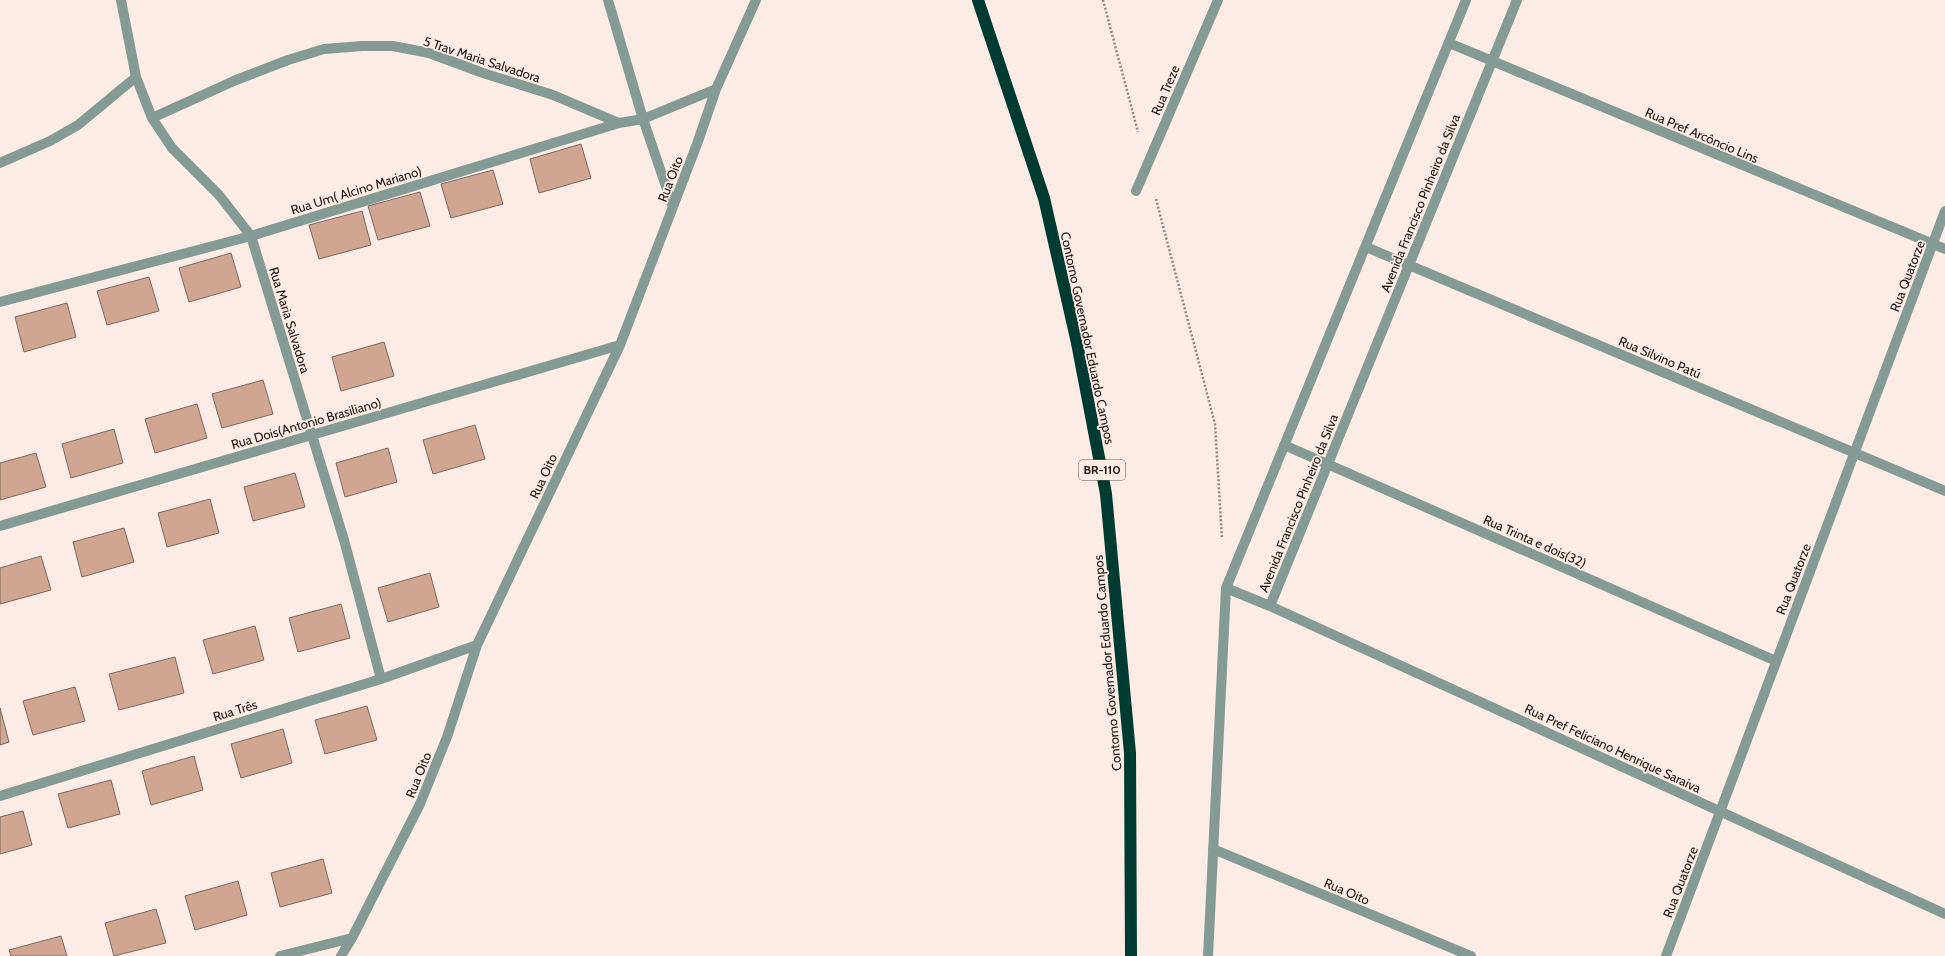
<svg xmlns="http://www.w3.org/2000/svg" width="1945" height="956" viewBox="0 0 1945 956" font-family="Cabin,sans-serif">
  <style>
    .building { fill: #d0a592; stroke: #7f675d }
    .lines { fill: none; stroke-linecap: round; stroke-linejoin: round }
    .path { stroke: #938580; stroke-width: 2.5; stroke-dasharray: 2 2; stroke-linecap: butt }
    .minor { stroke: #849a94; stroke-width: 10 }
    .highway { stroke: #003b32; stroke-width: 12 }
    .labels { text-anchor: middle; stroke-width: 3.5; stroke-linejoin: round; paint-order: stroke }
    .shield { fill: #fdece5; stroke: #615651; stroke-width: 1 }
    .shield-label { font-size: 12px; font-weight: bold; fill: #1e1511 }
    .street-label { font-size: 13px; fill: #1e1511; stroke: #fdece5 }
  </style>
  <rect width="100%" height="100%" fill="#fdece5"/>
  <path class="building" d="M581,144L591,178L539,193L530,159Z
    M493,170L503,204L451,218L441,184Z
    M420,192L430,226L378,240L368,206Z
    M362,211L371,245L319,259L309,225Z
    M231,253L241,287L189,302L179,268Z
    M149,277L159,311L107,325L97,291Z
    M67,303L76,337L24,352L15,317Z
    M384,342L394,376L341,391L332,357Z
    M263,380L273,414L222,428L212,394Z
    M197,404L207,438L155,453L145,419Z
    M475,425L485,459L433,474L423,440Z
    M114,429L123,463L71,478L62,444Z
    M388,448L397,482L345,497L336,463Z
    M36,453L46,487L0,500V463Z
    M295,473L305,507L253,521L244,487Z
    M210,499L219,533L167,547L158,513Z
    M124,528L134,562L82,577L73,542Z
    M41,556L51,590L0,604V568Z
    M430,573L439,607L388,622L378,588Z
    M341,604L350,638L298,652L289,618Z
    M255,626L264,660L213,674L203,640Z
    M175,657L184,693L119,710L109,674Z
    M75,687L85,721L33,735L23,701Z
    M367,706L377,740L325,754L315,720Z
    M0,708L9,742L0,745Z
    M283,729L292,763L241,778L231,744Z
    M194,756L203,790L151,805L142,771Z
    M111,780L120,814L68,828L58,794Z
    M23,811L32,845L0,854V817Z
    M323,859L332,893L280,907L271,873Z
    M238,881L247,915L195,930L185,896Z
    M156,909L166,943L114,956L105,923Z
    M61,936L67,956H11L9,950Z"/>
  <g class="lines">
    <path class="path" d="M1103,0L1138,132
      M1156,199L1215,424L1222,538"/>
    <path class="minor" d="M121,0L136,77L152,118L172,148L219,195L251,236L344,540L381,679
      M608,0L643,119L673,207
      M1466,0L1226,588L1270,606L1517,0
      M1449,43L1945,249
      M152,118L236,80L288,60L324,49L362,46H393L429,53L483,73L553,95L619,123
      M0,163L50,141L78,125L136,77
      M1136,191L1218,0
      M1366,247L1945,491
      M0,302L251,236L619,123L643,119L716,89
      M1284,445L1776,661
      M0,526L620,345
      M1270,606L1945,914
      M0,796L381,679L477,645
      M1213,849L1471,956
      M280,956L352,938
      M341,956L352,938L420,804L447,737L477,645L620,345L697,144L716,89L756,0
      M1208,956L1226,588
      M1666,956L1945,211"/>
    <path class="highway" d="M978,0L1044,198L1077,343L1106,494L1130,753L1131,956"/>
  </g>
  <g class="labels">
    <rect class="shield" x="1079" y="460" width="46" height="20" rx="3"/>
    <g class="shield-label">
      <text x="1102" y="474">BR-110</text>
    </g>
    <g class="street-label">
      <text transform="translate(482 59) rotate(18)" y="5">5 Trav Maria Salvadora</text>
      <text transform="translate(1165 90) rotate(-67)" y="5">Rua Treze</text>
      <text transform="translate(1702 135) rotate(23)" y="5">Rua Pref Arcôncio Lins</text>
      <text transform="translate(670 179) rotate(-69)" y="5">Rua Oito</text>
      <text transform="translate(356 190) rotate(-17)" y="5">Rua Um( Alcino Mariano)</text>
      <text transform="translate(1420 203) rotate(-68)" y="5">Avenida Francisco Pinheiro da Silva</text>
      <text transform="translate(1907 276) rotate(-69)" y="5">Rua Quatorze</text>
      <text transform="translate(290 320) rotate(73)" y="5">Rua Maria Salvadora</text>
      <text transform="translate(1088 338) rotate(78)" y="5">Contorno Governador Eduardo Campos</text>
      <text transform="translate(1660 357) rotate(23)" y="5">Rua Silvino Patú</text>
      <text transform="translate(306 423) rotate(-16)" y="5">Rua Dois(Antonio Brasiliano)</text>
      <text transform="translate(543 476) rotate(-65)" y="5">Rua Oito</text>
      <text transform="translate(1298 503) rotate(-68)" y="5">Avenida Francisco Pinheiro da Silva</text>
      <text transform="translate(1535 541) rotate(24)" y="5">Rua Trinta e dois(32)</text>
      <text transform="translate(1793 579) rotate(-69)" y="5">Rua Quatorze</text>
      <text transform="translate(1107 663) rotate(-95)" y="5">Contorno Governador Eduardo Campos</text>
      <text transform="translate(235 710) rotate(-17)" y="5">Rua Três</text>
      <text transform="translate(1613 748) rotate(25)" y="5">Rua Pref Feliciano Henrique Saraiva</text>
      <text transform="translate(418 775) rotate(-68)" y="5">Rua Oito</text>
      <text transform="translate(1680 882) rotate(-69)" y="5">Rua Quatorze</text>
      <text transform="translate(1347 891) rotate(23)" y="5">Rua Oito</text>
    </g>
  </g>
</svg>
